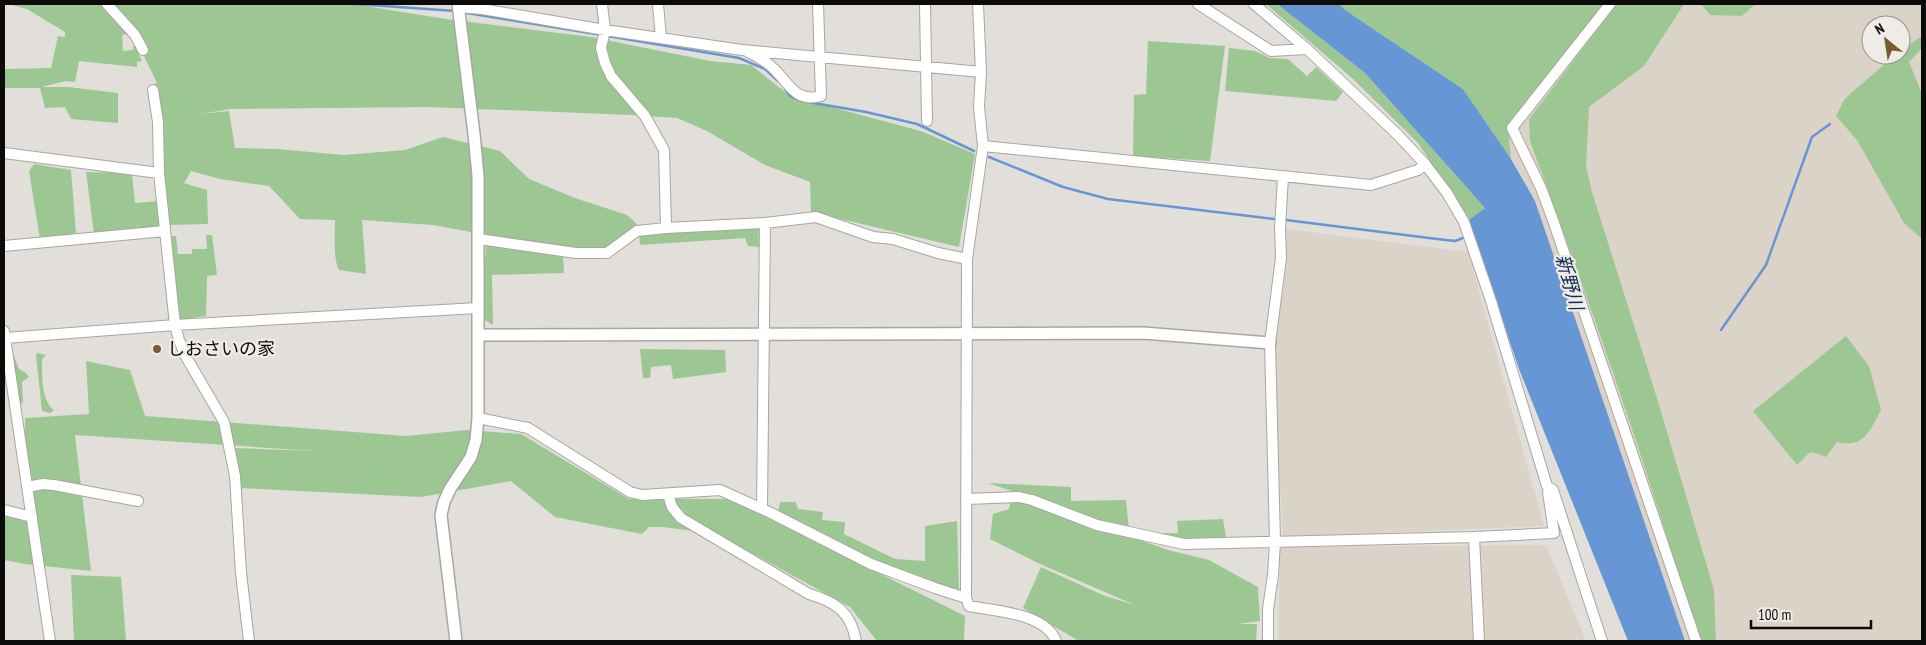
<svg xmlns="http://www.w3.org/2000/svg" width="1926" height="645" viewBox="0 0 1926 645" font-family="'PT Sans Narrow','Noto Sans JP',sans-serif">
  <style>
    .built { fill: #dcd3c8; fill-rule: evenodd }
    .green { fill: #9cc793 }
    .water { fill: #6796d4 }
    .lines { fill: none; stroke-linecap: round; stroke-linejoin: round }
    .stream { stroke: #6796d4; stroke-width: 2.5 }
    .minor-casing { stroke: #a9a5a1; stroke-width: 12 }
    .tertiary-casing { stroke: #a9a5a1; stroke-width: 14 }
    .minor { stroke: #fff; stroke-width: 10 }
    .tertiary { stroke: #fff; stroke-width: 11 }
    .poi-dot { fill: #795c30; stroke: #efebe6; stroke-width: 2 }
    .labels { text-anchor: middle; stroke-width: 4.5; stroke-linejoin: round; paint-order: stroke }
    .poi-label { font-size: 18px; fill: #0d0b0a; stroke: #efebe6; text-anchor: start }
    .water-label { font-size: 19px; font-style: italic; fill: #0e2e57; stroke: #efebe6 }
  </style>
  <rect width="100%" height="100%" fill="#e2ded9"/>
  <path class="built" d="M1605,4H1922V641H1685L1535,201L1511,159L1508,124ZM1871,25H1901V55H1871Z
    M1280,228L1468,252L1544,526L1283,537L1271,331Z
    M1546,545L1586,641H1278L1280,547Z"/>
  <path class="green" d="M9,4H102L128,34L122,35L123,51L133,50L134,44L142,61L137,62V67L79,61L75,82L66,81L42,87H68L118,93V123L71,119L65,107L45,108L40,88H4V69L51,68L58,36L65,37V32L27,9Z
    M111,4H352L446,19L591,37L710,61L751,65L790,96L921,131L975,154L959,247L811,212L810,182L765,165L707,131L677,118L632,115L429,107L231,109L200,114L229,111L235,148L277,149L344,155L405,150L443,137L500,151L529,179L575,198L627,215L641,228L599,253L552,247L433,225L362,220L366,274L339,270C333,260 335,233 335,220L300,219L269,186L220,179L191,171L184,183L207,190L208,224L170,225L162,176L159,119L154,84L157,83L125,17Z
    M1266,4H1277L1365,73L1485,208L1469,220L1418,143L1353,79Z
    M1339,4H1605L1508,124L1511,159L1463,89L1345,10Z
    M1617,4H1684L1644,66L1589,107L1586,166L1592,192L1656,395L1712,583L1714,591L1716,641H1699L1695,630C1647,465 1590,303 1530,141L1529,119Z
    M1701,4H1755L1742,16L1710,15Z
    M1922,36V48L1909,62L1922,94V239L1904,223L1857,140L1836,116L1844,100L1850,94L1892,58L1896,55H1901V51Z
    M1148,41L1225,46L1210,161L1133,156L1134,95L1146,94Z
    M1229,48L1255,51L1270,58L1288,59L1307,76L1316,67L1343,92L1336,101L1225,91Z
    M34,164L71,170L76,233L40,239L29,171Z
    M86,172L132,173L135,203L159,201L160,227L138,231L137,220V230L94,234Z
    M758,225L759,247L748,246L745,238L640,245L639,232Z
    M206,235H212L217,275L207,276L206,316L177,320L171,236H176L178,254H192V249H207Z
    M486,244L563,255L564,273L492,275L493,325L485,320L482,307Z
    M1846,336L1869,366L1881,410C1870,431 1863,449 1837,442L1826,457L1819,454L1810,452L1797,465L1753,411Z
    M640,349L725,350L726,372L673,379L671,365L651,367L650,378H643Z
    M37,353L46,355L42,359C42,374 41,401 54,410L50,413L42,411L36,355Z
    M12,356H14L19,369L26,373L29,377L22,382L23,403L20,404L15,385Z
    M86,361L130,370L145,416L406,436L467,430L521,434L629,499H730L965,616L964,641H877L850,607L717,534L663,527H649L642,534L555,517L511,481L421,497L239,488L233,448L314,451L75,435L91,571L25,564L4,560V512L25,518V418L89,414Z
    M988,483L1071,487V501L1126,500L1129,530Z
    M1011,500L1030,501L1168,550L1209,560L1258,587L1260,621L1238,624H1257L1256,641L1124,640L1079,641L1023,608L1041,567L1105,596L1135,605L1040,564L990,539L993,514L1009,509Z
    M780,502H796L798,509L823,512L822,520L845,522L844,534L895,559L925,561V526L957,521L959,591L955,592L859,553L778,513Z
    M1223,519L1226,537L1189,541L1134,533H1178L1177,521Z
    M71,575L121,577L126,641H74Z"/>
  <path class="water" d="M1277,4H1339L1345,10L1463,89L1511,159L1535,201L1685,641H1628L1519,369L1469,220L1485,208L1365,73Z"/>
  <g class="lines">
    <path class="stream" d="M355,4L456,11
      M461,12L602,35
      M607,36L739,58L765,69L778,81
      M785,89L790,96L802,101L866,112L917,124L974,151
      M989,157L1063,187L1108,199L1274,219
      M1286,220L1437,239L1455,241L1463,238
      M1721,330L1766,265L1812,137L1830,124"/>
    <defs>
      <path id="minor" d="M107,4L135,35L143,50
        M602,4L605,30L601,48L605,63L611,76L645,116L664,150L666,228
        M658,4L661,38
        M925,4L927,121
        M978,4L981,72L979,107L983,146L967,259L966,598L969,606C995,611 1045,613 1056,641
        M1198,4L1271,51L1307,49
        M1254,4L1307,49L1397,134L1425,164L1447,193L1464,222L1491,301L1547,486L1553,490L1602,641
        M1610,4L1512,128L1541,188L1553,220L1696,641
        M458,7L482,9L605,30L742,50L981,72
        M748,52C757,56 767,62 774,69C789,83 795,103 821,96L818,4
        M153,90L158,122L159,173L175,325L179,340L185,355L224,422L235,476L241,573L249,641
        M983,146L1371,185L1418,170L1425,164
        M4,153L159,173
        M479,239L576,253H607L637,231L666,228L765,223L816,217L873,237L893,239L938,253L967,259
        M4,246L165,231
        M4,331L50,641
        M5,338L175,325L478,308
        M478,418L528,428L630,492L642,495L720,490L769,512L871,564L935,588L966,598
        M27,487L43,484L54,485L138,501
        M668,494L672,507L681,518L809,594C836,602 851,612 856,641
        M966,499L1019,497L1032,500L1097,525L1184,544L1474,537L1554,533L1548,492
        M762,509L765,223
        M4,510L32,517
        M1474,537L1479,641
        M1268,641V609L1273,575L1275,542L1270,343L1281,258L1280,228L1283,177"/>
      <path id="tertiary" d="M478,335L1143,333L1270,343
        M456,641L441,515L444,502L450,489L471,457L476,440L478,418V176L474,134L458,4"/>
    </defs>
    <use href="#minor" class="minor-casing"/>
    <use href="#tertiary" class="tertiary-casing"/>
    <use href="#minor" class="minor"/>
    <use href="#tertiary" class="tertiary"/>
  </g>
  <circle class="poi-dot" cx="157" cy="349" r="5"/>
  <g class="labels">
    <g class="poi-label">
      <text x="167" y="355">しおさいの家</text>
    </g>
    <g class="water-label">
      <text transform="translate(1570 282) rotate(75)" y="7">新野川</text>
    </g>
  </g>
  <rect width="1926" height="645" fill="none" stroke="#0d0b0a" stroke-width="10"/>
  <g transform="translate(1886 40) rotate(330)"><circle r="24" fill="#efebe6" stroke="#95918e"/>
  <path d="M0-4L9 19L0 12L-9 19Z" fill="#795c30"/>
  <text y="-8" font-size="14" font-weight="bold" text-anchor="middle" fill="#0d0b0a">N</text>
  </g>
  <path d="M1751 620v8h120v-8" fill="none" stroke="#0d0b0a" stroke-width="2.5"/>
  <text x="1758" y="620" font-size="15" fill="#0d0b0a" stroke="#efebe6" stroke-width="4" paint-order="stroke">100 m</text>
</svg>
